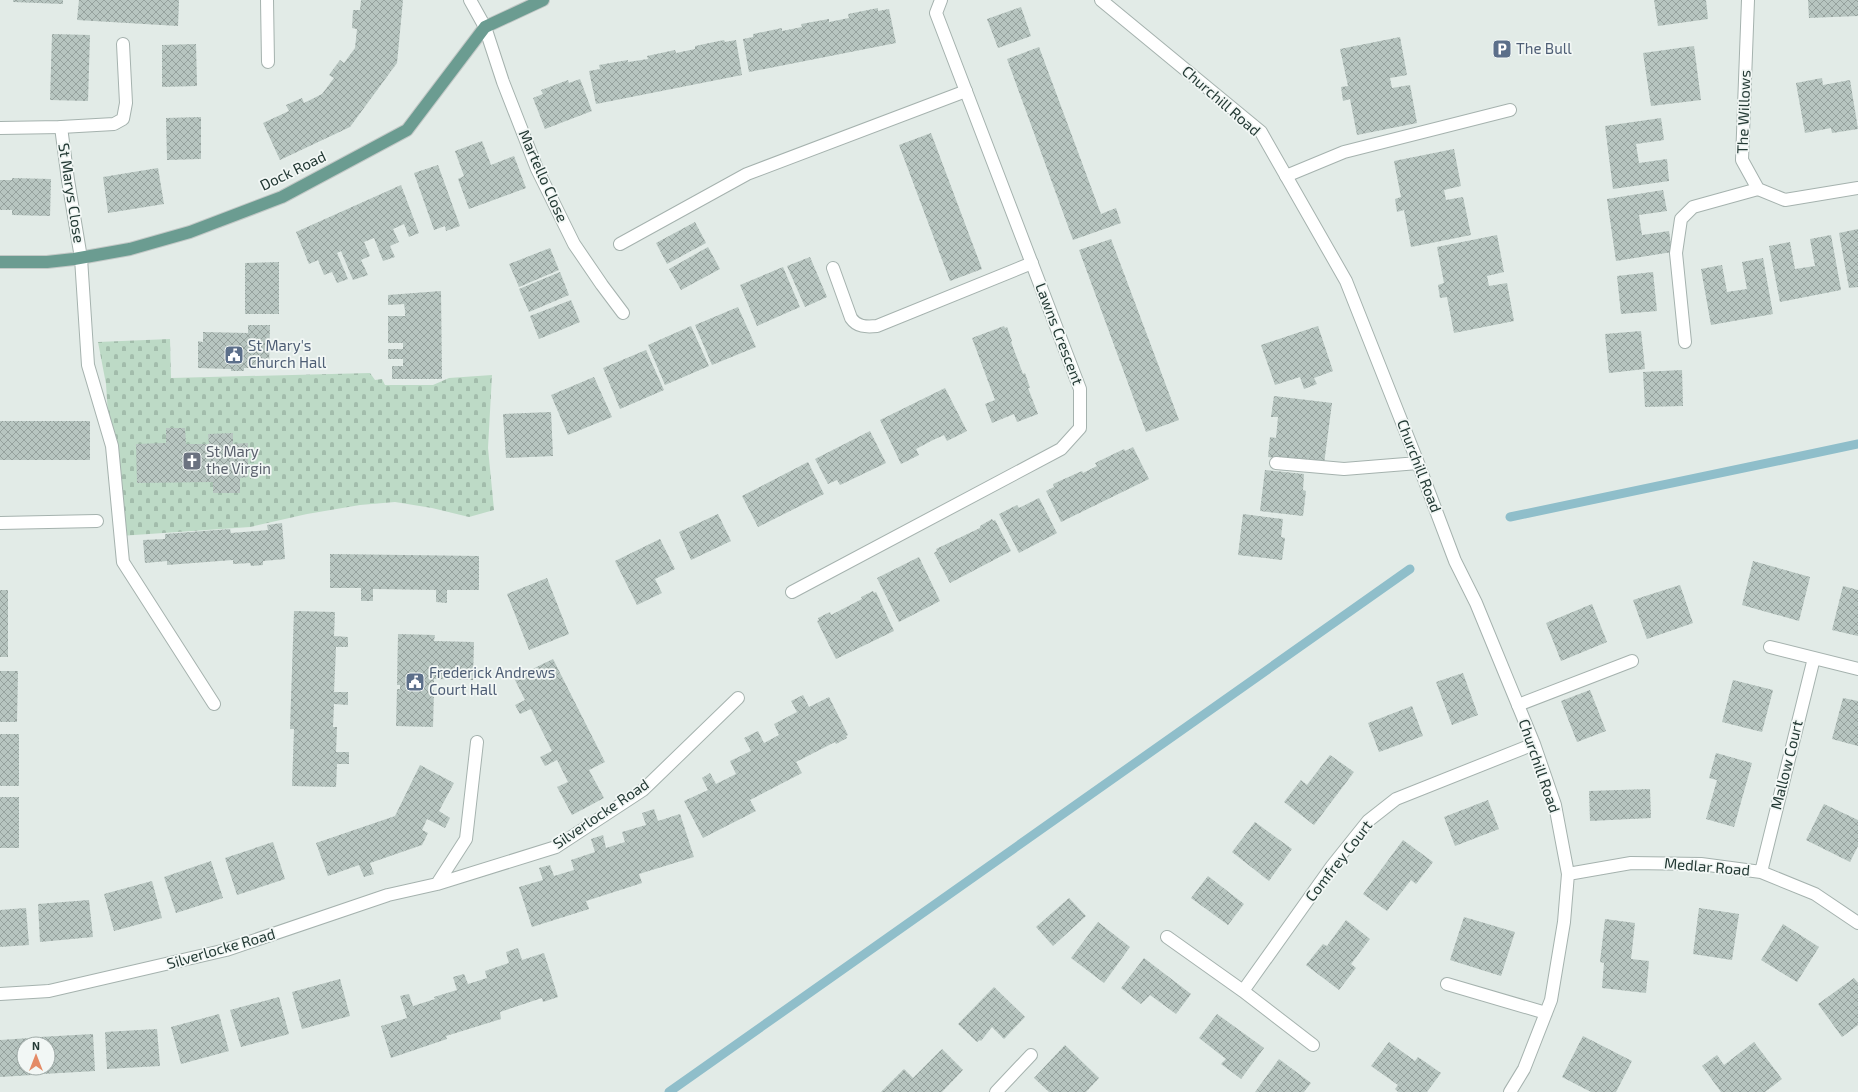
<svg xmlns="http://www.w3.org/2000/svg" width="1858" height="1092" viewBox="0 0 1858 1092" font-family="'Exo 2',sans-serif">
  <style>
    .cemetery { fill: url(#cemetery-stones) }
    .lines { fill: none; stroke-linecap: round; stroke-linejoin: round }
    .stream { stroke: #8fbeca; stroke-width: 9 }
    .building { fill: url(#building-cross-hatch) }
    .service-casing { stroke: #a5b2ae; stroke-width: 14 }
    .minor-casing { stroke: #a5b2ae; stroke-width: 14 }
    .primary-casing { stroke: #c2c8c6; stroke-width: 14 }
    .service { stroke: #fff; stroke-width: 12 }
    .minor { stroke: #fff; stroke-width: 12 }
    .primary { stroke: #6b9c91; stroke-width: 12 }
    .labels { text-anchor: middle; stroke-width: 3.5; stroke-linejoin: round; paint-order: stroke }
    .service-label { font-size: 15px; fill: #4e5e75; stroke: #f2f7f5; text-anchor: start }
    .street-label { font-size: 15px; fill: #243a35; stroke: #f2f7f5 }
    .worship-label { font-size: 15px; fill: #5b616d; stroke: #f2f7f5; text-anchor: start }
  </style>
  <defs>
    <pattern id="cemetery-stones" width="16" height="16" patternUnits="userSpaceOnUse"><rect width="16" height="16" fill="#bddac6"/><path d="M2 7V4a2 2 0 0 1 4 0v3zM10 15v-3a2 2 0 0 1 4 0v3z" fill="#a2bcab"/></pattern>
    <pattern id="building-cross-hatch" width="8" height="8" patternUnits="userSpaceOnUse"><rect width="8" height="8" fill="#b7c5c0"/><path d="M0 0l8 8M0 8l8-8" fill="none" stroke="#95a19d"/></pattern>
  </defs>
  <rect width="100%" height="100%" fill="#e2ebe7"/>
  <path class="cemetery" d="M170,339L171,378L370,373L375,380L382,379L385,385H433L449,378L492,375L488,448L494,510L469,517L432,508L395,502L360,505L307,514L250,527L120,536L114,506L106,384L98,342Z"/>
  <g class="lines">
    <path class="stream" d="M1510,517L1858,444
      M669,1092L1410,569"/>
  </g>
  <path class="building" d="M13,0H63V4L13,2Z
    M79,0H179L178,26L77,20Z
    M361,0H403L397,63L350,127L280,160L263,123L289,111L286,105L302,98L304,103L322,94L334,78L329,75L340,60L344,63L355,48L357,29L352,28L353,10H360Z
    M1654,0H1706L1708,19L1658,26Z
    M1808,0H1858V16L1809,18Z
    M1021,7L1031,36L998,48L987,19Z
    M878,8V11L889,9L896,43L749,72L743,39L753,37V34L782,28V31L802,27L801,24L829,19V22L849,18L848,14Z
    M52,34L90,35L88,101L50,100Z
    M1400,37L1407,75L1390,78L1392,88L1410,85L1417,123L1357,135L1350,99L1343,101L1341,87L1348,86L1340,49Z
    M724,40L725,42L736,40L742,75L596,104L589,71L600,69L599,65L628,60V62L648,59L647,56L675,50L676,53L695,49V46Z
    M196,44L197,86L162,87V45Z
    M1694,46L1701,100L1651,106L1643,53Z
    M1039,47L1101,214L1116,208L1121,223L1073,240L1007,59Z
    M1822,78L1823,85L1850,80L1858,129L1832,133L1831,128L1805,133L1796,83Z
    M580,79L592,111L545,129L533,98L543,94L541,90L568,80L569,83Z
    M201,117V159L167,160L166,118Z
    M1661,118L1664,140L1636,144L1639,163L1667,159L1669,181L1613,189L1605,126Z
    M931,133L982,269L950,281L899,145Z
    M482,141L491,165L514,156L526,188L469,209L458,179L464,176L455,151Z
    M1454,149L1461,186L1444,190L1446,200L1463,197L1471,235L1411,247L1404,210L1397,212L1395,199L1401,197L1394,161Z
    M438,165L460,226L446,231L445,226L434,230L414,173Z
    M158,168L164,204L108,213L103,177Z
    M12,178L51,179L50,216L12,215V210H0V180H12Z
    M401,185L419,233L409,237L404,224L393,229L399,242L390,246L395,257L383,261L374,238L364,242L370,256L361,260L368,275L353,280L341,251L337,253L348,279L337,283L332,272L324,275L318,260L309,264L296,232Z
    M1663,190L1667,211L1639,215L1642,235L1669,231L1672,252L1616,261L1607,199Z
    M695,222L706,243L667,264L656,243Z
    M1858,229V287L1849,288L1839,233Z
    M1497,235L1504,272L1487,276L1489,286L1507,283L1514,321L1454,333L1447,297L1440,298L1438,285L1444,283L1437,247Z
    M1831,235L1841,290L1780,302L1769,246L1790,242L1795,269L1815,266L1810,239Z
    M1111,239L1179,420L1146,432L1079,250Z
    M708,247L720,269L681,290L669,269Z
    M550,248L559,270L519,287L509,264Z
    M810,257L827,297L805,307L787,266Z
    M1763,258L1773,314L1711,325L1701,269L1722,265L1727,292L1747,289L1742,262Z
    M279,262V314H245V263Z
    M783,267L800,307L757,326L740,285Z
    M560,272L569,295L529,312L519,289Z
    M1653,272L1657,311L1621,314L1617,276Z
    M441,291L442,379H392V366H403V359H388V349H403V343H388V316H405V310L404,304L388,305V295Z
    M571,300L580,322L539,339L530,316Z
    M738,307L756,347L712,365L695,325Z
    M248,325H270L269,368H244V371H231V369L198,368V341L203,342V332L248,333Z
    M691,326L709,366L665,385L648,345Z
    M1004,326L1005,328L1007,327L1012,341L1011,342L1023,374L1025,373L1030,388H1028L1038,414L1017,422L1014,414L992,423L985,404L995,400L972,338Z
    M1318,326L1333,371L1314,378L1317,384L1304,389L1300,377L1275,385L1261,345Z
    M1641,331L1645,369L1609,373L1605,334Z
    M646,350L664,390L620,409L603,368Z
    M1682,370L1683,406L1645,407L1643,372Z
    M594,377L612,417L568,435L551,395Z
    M945,388L967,431L947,441L944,435L931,441L916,449L919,455L901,464L880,420Z
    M1274,396L1332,403L1324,464L1268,457L1270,437L1276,438L1278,417H1271Z
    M551,412L553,456L506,458L503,414Z
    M0,421H90V460H0Z
    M166,428H185L186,444H209L208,434L233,433V444L248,443V477L240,478V493H213V482L137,483L136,444L166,443Z
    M870,431L886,463L840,485L837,480L828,484L815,459Z
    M1133,447L1149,479L1061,522L1046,491L1054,487L1053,484L1082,471L1083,473L1097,466L1095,463L1124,449L1125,451Z
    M808,462L824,494L758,527L742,496Z
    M1265,470L1304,474L1303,490L1306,491L1303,516L1260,511Z
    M1039,498L1057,533L1019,553L999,514L1017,505L1019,508Z
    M718,514L731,541L691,560L679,532Z
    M1243,514L1283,519L1281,537L1285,538L1282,560L1238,555Z
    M992,519L993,521L995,520L1011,551L950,583L934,553L937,551L936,549L980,528V526Z
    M282,523L285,559L263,561V565L251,566L250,563L233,564V560L167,565V561L145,563L143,540L165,539V534L230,529L231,533L268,530L267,525Z
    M660,539L675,569L655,579L662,593L637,605L615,561Z
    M330,554L479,556V590H447V603L436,602V590L373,589V601H361V588H330Z
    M919,557L940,601L899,622L877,578Z
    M1753,561L1810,577L1799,621L1742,605Z
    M547,578L569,634L529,650L507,594Z
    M1680,585L1693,623L1647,639L1633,600Z
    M1843,586L1858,590V636L1832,630Z
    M0,590H8V657H0Z
    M873,591L874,593L876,592L894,631L836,659L817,621L819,620L818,618L830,612L831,615L862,599L861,597Z
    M1592,604L1607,642L1561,661L1546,623Z
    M294,611L335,612L334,636L348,637V647H336L334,692H348V705L334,704L333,727H337L336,752H349V764H337L336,787L292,786L294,729H290Z
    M398,634L435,635L434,641L474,642L473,680L434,679V685H430V690H434L433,727L396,726L397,689H400V685H397Z
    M553,659L605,762L589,770L604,798L572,815L557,787L568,782L557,760L545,766L540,757L552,751L531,709L520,714L515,705L525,700L514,678Z
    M0,671H18L17,722H0Z
    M1463,673L1478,715L1452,725L1436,682Z
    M1733,680L1773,690L1762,732L1722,722Z
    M1590,690L1606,731L1577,742L1561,701Z
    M803,695L809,707L829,697L848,735L846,736L847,738L836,744L835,742L796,762L802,773L750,800L756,811L703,838L684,801L708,790L702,778L710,773L716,784L736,774L730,761L751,751L744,738L758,731L764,743L779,735L774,724L797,712L791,701Z
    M1843,698L1858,701V746L1832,739Z
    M1412,706L1423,736L1379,752L1368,723Z
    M0,734H19V786H0Z
    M1716,753L1752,763L1734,827L1706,819L1717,780L1709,778Z
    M1330,755L1354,772L1314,825L1284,802L1301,780L1307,785Z
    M420,765L454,783L439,811L450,818L445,828L427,819L422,830L428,833L422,845L370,863L374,874L364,877L359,865L328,876L316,843L395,816Z
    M1650,789L1651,818L1590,821L1589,791Z
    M0,797H19V848H0Z
    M1488,800L1499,829L1455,846L1444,817Z
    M1824,804L1858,820V846L1850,862L1806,840Z
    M654,809L658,821L680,814L694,857L639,874L642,883L586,901L589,909L532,927L519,887L543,880L539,868L550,865L554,876L574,870L571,860L595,852L591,839L603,835L606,848L625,842L622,832L646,825L642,813Z
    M1255,822L1292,849L1269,881L1232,852Z
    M1403,840L1433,862L1416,884L1411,880L1387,911L1363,894Z
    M273,842L285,879L237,895L225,858Z
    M211,861L223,898L176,913L164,877Z
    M1208,876L1244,904L1228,925L1191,898Z
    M152,881L162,918L114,931L104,894Z
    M1069,898L1086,916L1053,946L1036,927Z
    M89,900L93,937L40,942L38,904Z
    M26,908L29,945L0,947V910Z
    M1699,908L1739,914L1732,960L1693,954Z
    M1464,917L1515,932L1501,976L1450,960Z
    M1605,919L1635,923L1631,959L1649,961L1646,993L1602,988L1604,963L1600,962Z
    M1346,920L1370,939L1351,964L1356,968L1339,990L1306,965L1323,944L1327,946Z
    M1098,922L1130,947L1104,983L1071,958Z
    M1783,924L1819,947L1797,982L1761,960Z
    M518,948L522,960L544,953L558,997L543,1002L542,998L500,1012L501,1019L446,1036L447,1039L391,1058L381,1026L407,1018L400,996L409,994L413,1006L435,999L434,997L457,990L453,977L464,974L468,984L487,978L485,971L509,963L506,952Z
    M1144,958L1191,994L1176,1014L1150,995L1141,1004L1121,988Z
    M1854,978L1858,983V1025L1842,1037L1818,1004Z
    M340,979L350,1016L302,1029L292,992Z
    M994,987L1025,1017L1004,1039L992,1027L981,1041L980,1040L977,1042L958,1024Z
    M279,997L289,1034L241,1047L230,1010Z
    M219,1014L229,1051L181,1064L171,1027Z
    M1217,1014L1264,1048L1241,1079L1221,1064L1226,1059L1199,1038Z
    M157,1029L160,1066L107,1069L105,1032Z
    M93,1034L95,1071L43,1074L42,1068H48V1044H41L40,1037Z
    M1583,1036L1632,1061L1616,1092H1591L1562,1077Z
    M30,1038V1044H24V1068H32V1075L0,1077V1040Z
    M1389,1042L1415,1061L1418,1057L1441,1073L1427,1092H1398L1395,1089L1398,1085L1371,1066Z
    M1754,1042L1782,1079L1765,1092H1721L1702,1066L1717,1055L1724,1065Z
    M1065,1045L1099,1078L1086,1092H1049L1034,1078Z
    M942,1049L963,1070L942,1092H881L904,1069L913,1078Z
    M1279,1059L1311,1083L1304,1092H1255Z"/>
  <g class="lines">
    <defs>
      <path id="service" d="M267,0L268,62
        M0,128L61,127L114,124L123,119L126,103L123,44
        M1286,176L1344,152L1510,110
        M620,244L747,174L966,91
        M81,258L88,365L112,446L123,562L214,704
        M833,268L851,318C857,327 866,327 877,326L1032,263
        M1685,342L1676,253L1681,219L1693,207L1758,189
        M0,523L97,521
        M1518,705L1632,661"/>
      <path id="minor" d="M470,0L485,27L503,82L537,169L574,244L602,285L623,313
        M1101,0L1261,132L1346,281L1418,463L1455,561L1476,603L1534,744L1555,805L1568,874L1564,922L1551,1000L1524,1069L1510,1092
        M1748,0L1742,160L1758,189L1785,200L1858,188
        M61,127L68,180L81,258
        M1276,463L1344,469L1418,463
        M792,592L1061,449L1080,428V389L936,13L941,0
        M1770,647L1858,669
        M1761,872L1814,658
        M1568,874L1631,863L1701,864L1761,872L1815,894L1858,923
        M437,884L466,839L477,742
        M1167,937L1243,991L1313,1045
        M1447,984L1546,1013
        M1243,991L1332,866L1368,821L1396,799L1534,744
        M0,994L49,991L226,950L388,895L437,884L556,847L643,790L738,698
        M996,1092L1031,1055"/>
      <path id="primary" d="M0,262H47L74,259L130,249L190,232L282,197L407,130L485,27L543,0"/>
    </defs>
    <use href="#service" class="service-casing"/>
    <use href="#minor" class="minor-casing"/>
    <use href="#primary" class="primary-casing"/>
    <use href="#service" class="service"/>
    <use href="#minor" class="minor"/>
    <use href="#primary" class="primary"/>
  </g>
  <defs>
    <symbol id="parking-square" viewBox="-11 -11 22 22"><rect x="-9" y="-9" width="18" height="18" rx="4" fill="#5c6f8a" stroke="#f2f7f5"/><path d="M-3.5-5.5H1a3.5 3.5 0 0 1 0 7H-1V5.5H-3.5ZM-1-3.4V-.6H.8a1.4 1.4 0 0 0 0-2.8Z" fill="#fff"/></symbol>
    <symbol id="civic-square" viewBox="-11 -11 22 22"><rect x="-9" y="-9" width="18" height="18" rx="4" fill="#5c6f8a" stroke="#f2f7f5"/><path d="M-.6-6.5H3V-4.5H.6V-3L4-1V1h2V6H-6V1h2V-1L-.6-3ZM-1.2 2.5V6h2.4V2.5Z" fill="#fff"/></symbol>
    <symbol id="church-square" viewBox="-11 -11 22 22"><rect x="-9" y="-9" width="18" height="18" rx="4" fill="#6b7280" stroke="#f2f7f5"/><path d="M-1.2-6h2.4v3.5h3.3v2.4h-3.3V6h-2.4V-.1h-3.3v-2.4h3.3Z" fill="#fff"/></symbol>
  </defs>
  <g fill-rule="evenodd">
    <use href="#parking-square" x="1491" y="38" width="22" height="22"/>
    <use href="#civic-square" x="223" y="344" width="22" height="22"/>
    <use href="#church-square" x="181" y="450" width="22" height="22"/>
    <use href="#civic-square" x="404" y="671" width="22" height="22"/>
  </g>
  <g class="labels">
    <g class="service-label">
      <text x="1516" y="54">The Bull</text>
      <text x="248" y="351">St Mary's<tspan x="248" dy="17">Church Hall</tspan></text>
      <text x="429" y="678">Frederick Andrews<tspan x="429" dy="17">Court Hall</tspan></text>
    </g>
    <g class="street-label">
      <text transform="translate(1221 101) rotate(41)" y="5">Churchill Road</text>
      <text transform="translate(1744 112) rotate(-88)" y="5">The Willows</text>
      <text transform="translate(293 171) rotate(-26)" y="5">Dock Road</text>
      <text transform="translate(543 176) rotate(66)" y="5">Martello Close</text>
      <text transform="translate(71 193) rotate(81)" y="5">St Marys Close</text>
      <text transform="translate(1059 334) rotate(69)" y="5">Lawns Crescent</text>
      <text transform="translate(1419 466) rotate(69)" y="5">Churchill Road</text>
      <text transform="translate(1787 765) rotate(-76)" y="5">Mallow Court</text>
      <text transform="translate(1539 766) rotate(71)" y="5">Churchill Road</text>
      <text transform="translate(601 814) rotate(-34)" y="5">Silverlocke Road</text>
      <text transform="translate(1339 861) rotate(-52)" y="5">Comfrey Court</text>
      <text transform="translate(1707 867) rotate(5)" y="5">Medlar Road</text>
      <text transform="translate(221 949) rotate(-16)" y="5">Silverlocke Road</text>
    </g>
    <g class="worship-label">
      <text x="206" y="457">St Mary<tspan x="206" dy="17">the Virgin</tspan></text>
    </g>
  </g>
  <g transform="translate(36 1056)"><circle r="19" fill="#f2f7f5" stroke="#a0aba8"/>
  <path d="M0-3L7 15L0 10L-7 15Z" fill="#e48b66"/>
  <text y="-6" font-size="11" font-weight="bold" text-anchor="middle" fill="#243a35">N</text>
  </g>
</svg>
